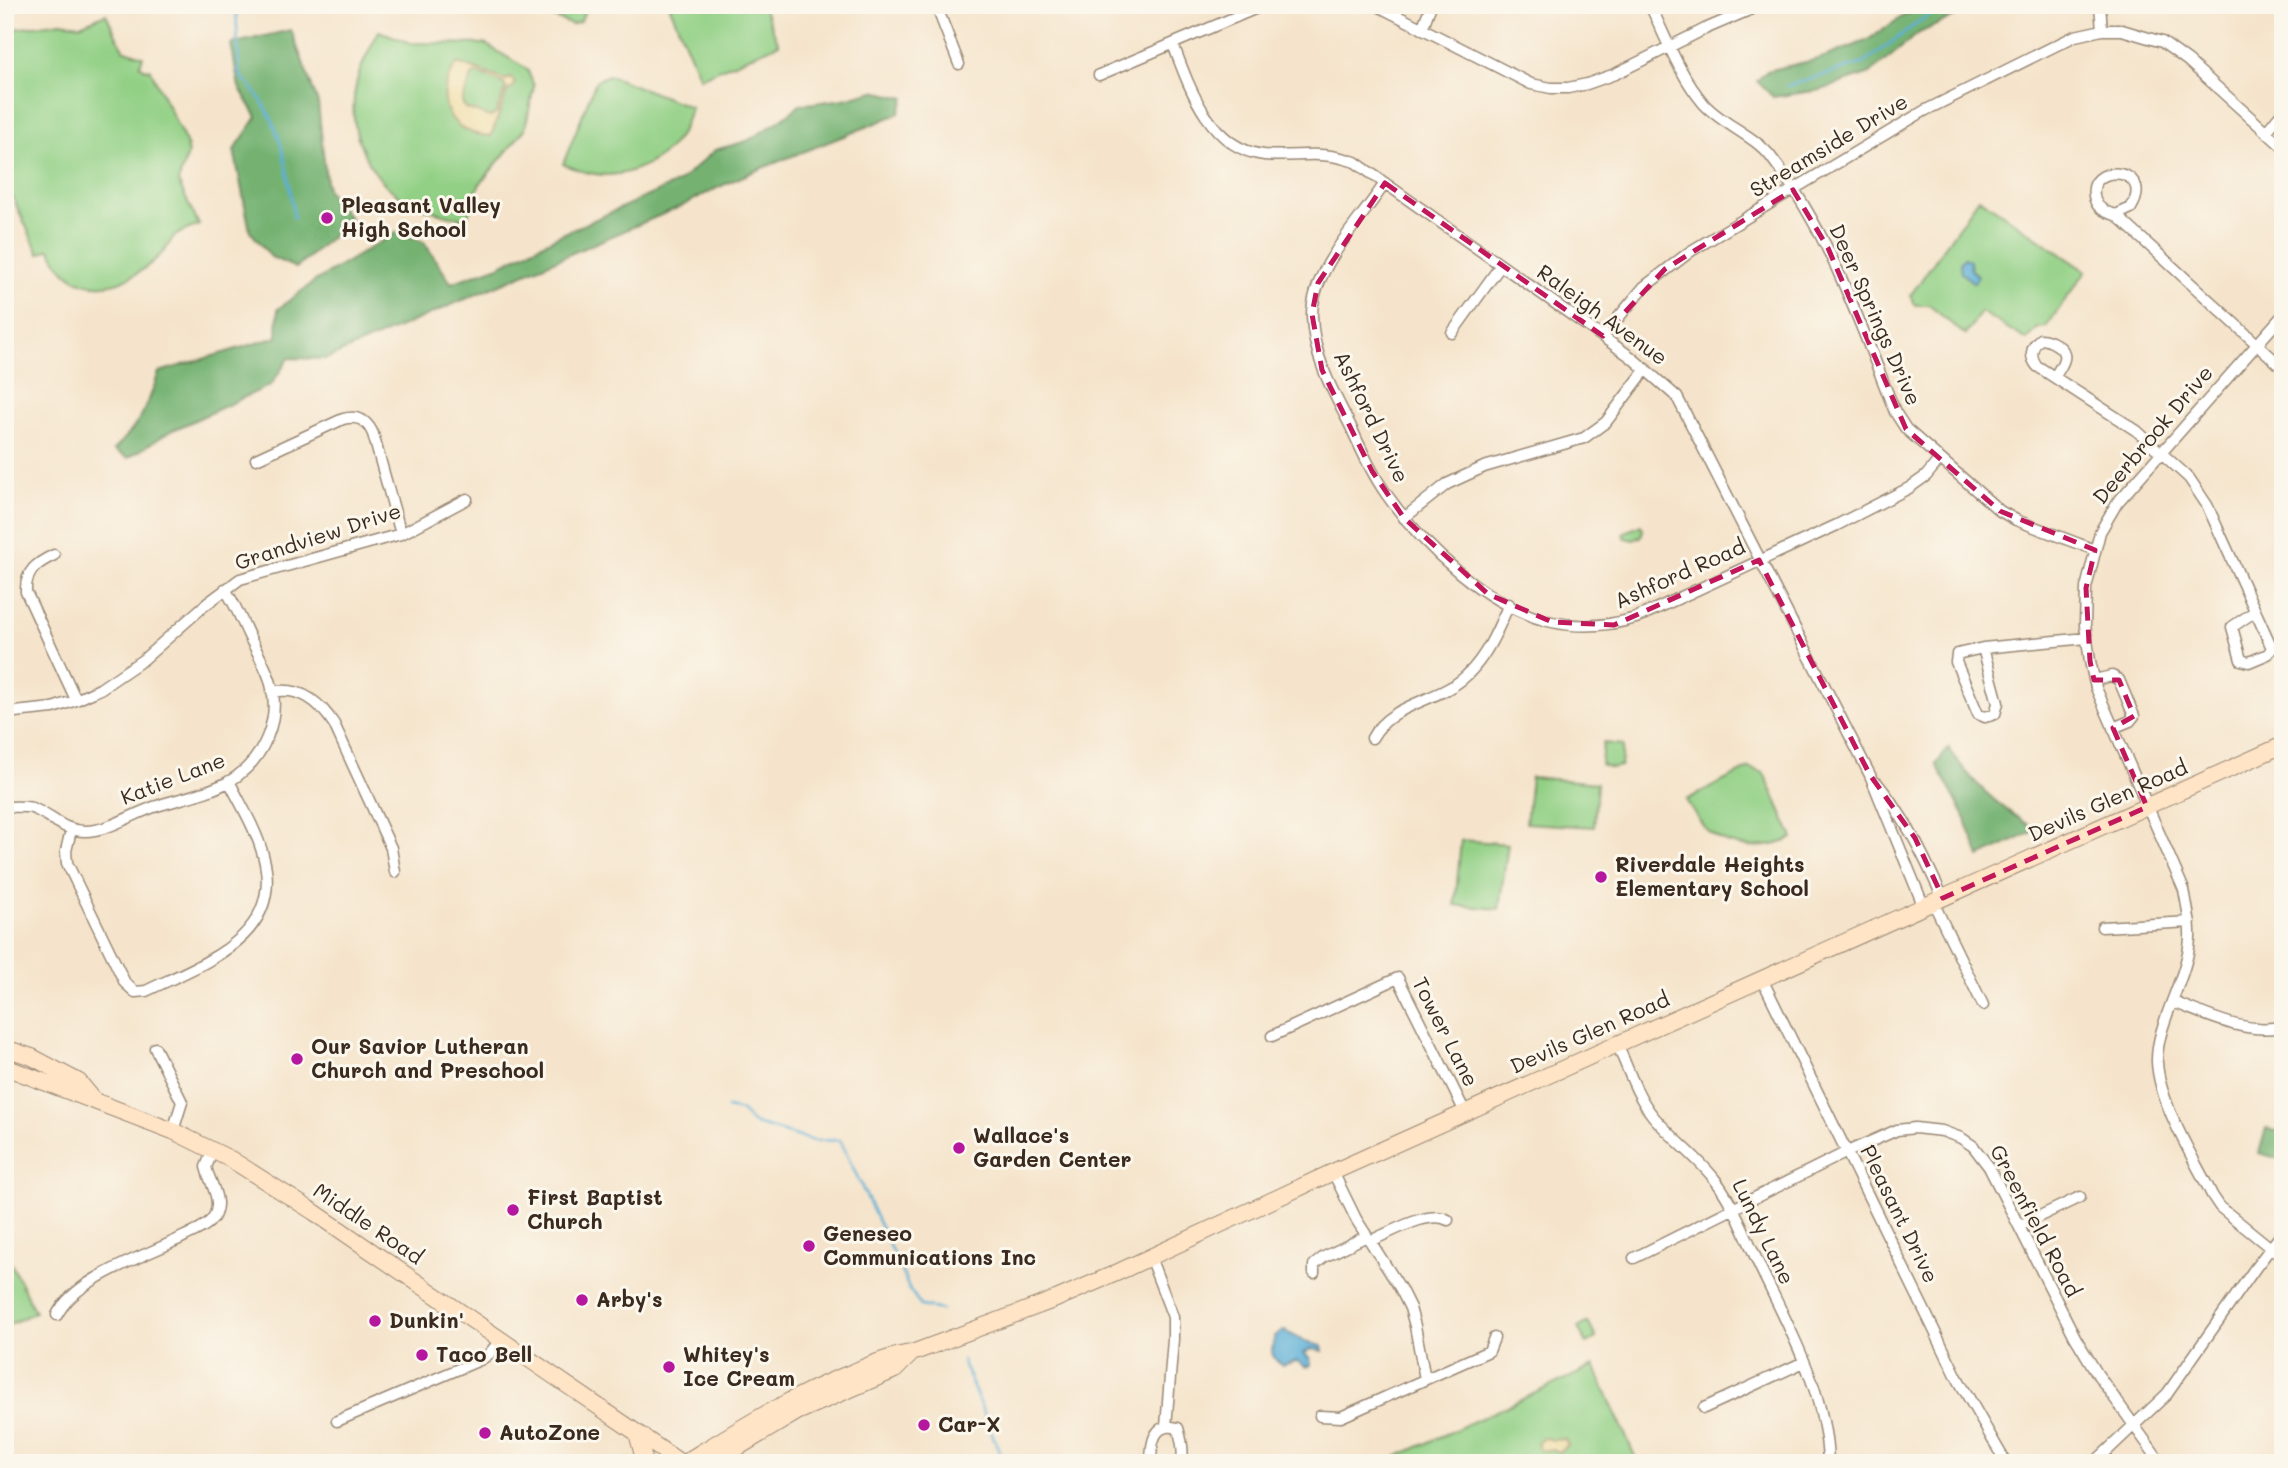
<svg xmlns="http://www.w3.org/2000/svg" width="2288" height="1468" viewBox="0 0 2288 1468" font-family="Mali,sans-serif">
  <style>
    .green { fill: #92d085; stroke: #667d52; stroke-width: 2 }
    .forest { fill: #75b272; stroke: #586e48; stroke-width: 2 }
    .sand { fill: #eeda9e; stroke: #94825e; stroke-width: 2; fill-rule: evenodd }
    .water { fill: #5bafd7; stroke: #4b6c7a; stroke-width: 2 }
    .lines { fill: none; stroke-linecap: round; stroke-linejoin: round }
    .stream { stroke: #5bafd7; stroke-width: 2.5 }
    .minor-casing { stroke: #988774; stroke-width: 13 }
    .secondary-casing { stroke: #988774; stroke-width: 18 }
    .minor { stroke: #fff; stroke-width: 10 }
    .secondary { stroke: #ffe4c6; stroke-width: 16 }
    .marked { fill: none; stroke: #c2185b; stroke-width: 5; stroke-dasharray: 14 9; stroke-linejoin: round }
    .poi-dot { fill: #b5179e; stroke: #fbf7ec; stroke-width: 2.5 }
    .labels { text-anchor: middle; stroke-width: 6; stroke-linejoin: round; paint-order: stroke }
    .street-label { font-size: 21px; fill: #3b2a1e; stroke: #fbf7ec }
    .poi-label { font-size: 21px; font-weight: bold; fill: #3b2a1e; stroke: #fbf7ec; text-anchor: start }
  </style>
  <rect width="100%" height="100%" fill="#fbf7ec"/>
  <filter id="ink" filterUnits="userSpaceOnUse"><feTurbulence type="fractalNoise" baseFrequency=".0143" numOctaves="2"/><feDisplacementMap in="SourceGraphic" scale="14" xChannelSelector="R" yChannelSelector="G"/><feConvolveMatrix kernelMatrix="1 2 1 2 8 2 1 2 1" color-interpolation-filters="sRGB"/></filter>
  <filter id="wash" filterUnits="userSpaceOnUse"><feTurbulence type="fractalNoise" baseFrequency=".00686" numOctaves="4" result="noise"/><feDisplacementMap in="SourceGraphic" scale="28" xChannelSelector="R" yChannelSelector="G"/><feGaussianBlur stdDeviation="1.57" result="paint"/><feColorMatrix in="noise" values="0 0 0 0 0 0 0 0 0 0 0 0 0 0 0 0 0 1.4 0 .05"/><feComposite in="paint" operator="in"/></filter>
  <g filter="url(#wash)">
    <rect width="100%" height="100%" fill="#f5e4cb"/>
    <path class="green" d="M522,5H587L581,21L572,25Z
      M669,5H762L779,44L700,78Z
      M106,14L123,49L143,56L140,65L147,70L150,69L188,147L186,148L188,153L178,182L199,225C192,228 181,231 174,237C170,240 169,246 165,250C129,289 77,305 50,249L39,254L5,181V31L12,26L15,29L61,22L80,25Z
      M379,31L411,43L485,44L527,69L534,86L525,129L479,185L466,220C446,214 423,211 404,199C365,175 345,125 357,81C361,63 371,47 379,31Z
      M608,75L691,107C688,115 685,125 681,133C665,161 627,179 595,174C584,173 573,168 563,164L596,81Z
      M1979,198L2086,271L2046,327L2038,328L2027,340L1981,312L1965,335L1929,305H1916L1910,296Z
      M1641,525L1643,530L1641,537L1633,540L1625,538L1623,533Z
      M1603,743L1623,745L1621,766L1611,768L1601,764Z
      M1749,768L1764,773L1793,838C1766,851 1728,851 1705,828C1698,820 1692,809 1686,800Z
      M1531,777L1597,783L1594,827L1526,823Z
      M1461,840L1508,844L1499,909L1455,905Z
      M5,1251L35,1312L5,1327Z
      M1588,1322L1596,1338L1587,1343L1578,1328Z
      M1594,1366L1638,1463H1383Z"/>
    <path class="forest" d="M1931,5H1969L1967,11L1919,33L1870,73L1821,90L1773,97L1757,81L1767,71L1819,59L1866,41L1905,15Z
      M291,30L318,103L327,190L351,220L296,268L271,257L250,231L234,150L257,117L239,87L231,44Z
      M874,91L905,98L899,113C828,145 752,167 684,205L326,359L289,358L271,385L169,432L128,458L114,450C140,424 148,406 159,372L277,337L278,309L315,281L397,232L424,242L451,283L499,266L558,236L679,182L715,150L747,141L779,121L800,105L844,99Z
      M1949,748C1970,782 2003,810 2037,830L1980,857L1964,815L1936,764Z
      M2266,1129L2283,1132V1160L2259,1153Z"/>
    <path class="sand" d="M458,63L505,80L511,78L515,83L513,88L508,90L491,136C448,135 430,97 458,63ZM477,73L503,83L506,88L496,114L490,117L465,108L462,102L472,76Z
      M1548,1438L1552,1440L1565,1439L1568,1445L1559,1452L1553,1449L1541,1451L1537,1443L1541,1439Z"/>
    <path class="water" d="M1964,258L1970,261L1971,270L1978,276L1974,283L1961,273L1960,262Z
      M1284,1331L1306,1342L1322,1346L1323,1351L1312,1349L1304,1353L1310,1359L1311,1365L1307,1367L1297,1361L1282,1365C1269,1356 1271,1350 1275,1336Z"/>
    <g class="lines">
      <path class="stream" d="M236,5L239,75C281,111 287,166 294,218
        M1787,86L1864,63L1924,18L1947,5
        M727,1108L742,1111L752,1123L814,1141L840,1140L910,1290L921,1306L942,1310
        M962,1360L1004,1463"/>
    </g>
  </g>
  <g filter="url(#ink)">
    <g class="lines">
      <defs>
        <path id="minor" d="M936,5L959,64
          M1376,5L1531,84L1551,88H1568L1587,84L1615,74L1705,29L1761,5
          M1650,5C1666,38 1680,76 1704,104C1723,125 1754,135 1771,157C1830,233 1860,324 1895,412L1906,429L2000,511L2016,520L2095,550
          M2100,5L2102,30
          M1422,29L1431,5
          M1173,44C1189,87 1210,149 1264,155C1298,158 1320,149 1355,162L1631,357L1677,397L1870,775L1924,907
          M1099,75L1264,5
          M2266,132L2283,111
          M1385,183C1360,222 1312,268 1312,316C1313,356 1332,390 1350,425C1361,449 1372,474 1387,495C1424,547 1488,608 1552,622C1580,628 1609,626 1636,618L1837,525L1909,488L1926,476L1939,460
          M2116,215L2131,208C2157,166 2083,161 2095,200C2098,209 2107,213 2116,215L2283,368
          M2283,315L2117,503L2100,532L2086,588L2085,625L2090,661L2096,688L2184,890C2187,906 2191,922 2190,938C2188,978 2156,1023 2157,1062C2159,1103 2193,1157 2212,1195L2220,1207L2283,1258
          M1452,333L1501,265
          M1603,336L1644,287L1691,251L1924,111L2075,36L2102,30H2122L2162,42L2188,61L2283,147
          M2055,376C2062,365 2071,354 2057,345C2051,341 2047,339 2040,339C2031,347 2029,356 2037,366L2137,431L2189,478L2207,505L2272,648L2268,654L2249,662L2241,660L2232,627L2254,612
          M256,459L343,419C358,415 367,420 373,434L401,534
          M1404,518L1447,484L1484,467L1584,438L1606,422L1646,369
          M54,555C37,563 25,571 26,592L76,700
          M1983,648L1998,703L1995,714L1985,717L1978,714L1956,662L1957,654L1983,648L2087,638
          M2094,680L2112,676L2119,680L2134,716L2130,721L2113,728
          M272,692C300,686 319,701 334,724L391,848L395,872
          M5,713L53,708L76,700L100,689L144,659L205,605L240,579L401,534L467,499
          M1372,738C1391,702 1440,702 1467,675C1487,656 1498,629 1509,604
          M1877,783C1906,818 1924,857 1943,898
          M5,807C14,807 23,806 32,808C51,815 62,831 85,831C110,831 135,812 160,805C182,798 209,793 230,781C264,760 282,718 270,680C265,665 256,650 249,636C242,621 235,604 225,589
          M71,830L66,851L67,863L125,983L135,992L146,991C203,963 286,937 263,855C256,829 241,805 229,781
          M1933,902L1983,1005
          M2102,927L2190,922
          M1762,979L1958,1379L2006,1463
          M2173,1002C2208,1015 2243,1034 2281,1027
          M1272,1036L1398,978L1465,1112
          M1617,1044C1628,1068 1636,1095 1653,1116C1672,1139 1698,1157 1716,1181C1735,1206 1747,1239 1760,1267C1790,1330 1826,1392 1828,1463
          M155,1048L182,1102L173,1131
          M1333,1172L1356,1219L1400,1288L1410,1308L1415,1326L1425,1379
          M2019,1226L2080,1197
          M1370,1241C1390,1233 1429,1209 1448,1220
          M1150,1257L1173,1317V1339L1166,1427
          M1634,1258L1847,1152L1897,1130L1915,1128L1942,1131L1961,1138L1973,1146L1989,1167L2075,1337L2098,1375L2161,1463
          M1314,1273V1265L1324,1257L1367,1236
          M57,1315C76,1277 147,1256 185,1236C195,1231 211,1225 215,1214C222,1199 209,1181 206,1167L213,1150
          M1704,1408L1804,1362
          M1320,1416L1341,1417L1489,1351L1494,1338
          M337,1421L482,1359L489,1354L500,1341
          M1151,1463C1151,1444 1153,1421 1178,1428C1181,1438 1185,1453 1181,1463
          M2094,1463L2167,1394L2256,1267L2283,1232"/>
        <path id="secondary" d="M5,1048L32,1057L79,1082L94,1100
          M5,1067L173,1131L232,1160L314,1212L681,1463
          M637,1433L645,1463
          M684,1463C738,1430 791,1396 851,1373C872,1364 890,1356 912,1353L1056,1299L1114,1274L1333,1172L2283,745
          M712,1463L797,1412L895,1370L912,1353"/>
      </defs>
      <use href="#minor" class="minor-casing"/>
      <use href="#secondary" class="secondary-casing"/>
      <use href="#minor" class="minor"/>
      <use href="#secondary" class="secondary"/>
    </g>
  </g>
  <path class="marked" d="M1385,183L1603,336L1665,269L1793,190L1828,248L1906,429L2000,511L2095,550L2086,588L2090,661L2094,680H2119L2134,716L2113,728L2147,807L1943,898L1915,838L1870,775L1759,560L1614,625L1552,622L1488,594L1404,518L1372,471L1322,370L1312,314L1318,283Z"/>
  <g class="poi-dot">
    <circle cx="327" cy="218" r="7"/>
    <circle cx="1601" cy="877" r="7"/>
    <circle cx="297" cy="1059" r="7"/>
    <circle cx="959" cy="1148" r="7"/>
    <circle cx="513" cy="1210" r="7"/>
    <circle cx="809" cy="1246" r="7"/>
    <circle cx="582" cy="1300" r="7"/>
    <circle cx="375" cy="1321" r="7"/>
    <circle cx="422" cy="1355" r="7"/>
    <circle cx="669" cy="1367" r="7"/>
    <circle cx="924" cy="1425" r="7"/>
    <circle cx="485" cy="1433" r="7"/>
  </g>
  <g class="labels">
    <g class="street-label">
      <text transform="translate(1829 146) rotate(-31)" y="7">Streamside Drive</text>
      <text transform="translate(1602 315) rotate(36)" y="7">Raleigh Avenue</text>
      <text transform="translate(1875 315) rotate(66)" y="7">Deer Springs Drive</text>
      <text transform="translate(1371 417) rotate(64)" y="7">Ashford Drive</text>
      <text transform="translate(2153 435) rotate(-50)" y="7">Deerbrook Drive</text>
      <text transform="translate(318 537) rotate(-18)" y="7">Grandview Drive</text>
      <text transform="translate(1680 574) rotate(-24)" y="7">Ashford Road</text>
      <text transform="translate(173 779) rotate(-21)" y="7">Katie Lane</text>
      <text transform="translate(2108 801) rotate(-24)" y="7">Devils Glen Road</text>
      <text transform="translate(1445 1032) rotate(63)" y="7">Tower Lane</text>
      <text transform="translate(1590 1033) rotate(-24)" y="7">Devils Glen Road</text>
      <text transform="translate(1899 1214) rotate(64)" y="7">Pleasant Drive</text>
      <text transform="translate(2035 1221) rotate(62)" y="7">Greenfield Road</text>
      <text transform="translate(368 1224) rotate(34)" y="7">Middle Road</text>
      <text transform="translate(1763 1232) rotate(64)" y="7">Lundy Lane</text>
    </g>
    <g class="poi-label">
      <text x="341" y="213">Pleasant Valley<tspan x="341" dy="24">High School</tspan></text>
      <text x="1615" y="872">Riverdale Heights<tspan x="1615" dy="24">Elementary School</tspan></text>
      <text x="311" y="1054">Our Savior Lutheran<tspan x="311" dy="24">Church and Preschool</tspan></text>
      <text x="973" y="1143">Wallace's<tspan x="973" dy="24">Garden Center</tspan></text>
      <text x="527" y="1205">First Baptist<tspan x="527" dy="24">Church</tspan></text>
      <text x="823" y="1241">Geneseo<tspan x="823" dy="24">Communications Inc</tspan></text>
      <text x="596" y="1307">Arby's</text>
      <text x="389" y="1328">Dunkin'</text>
      <text x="436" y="1362">Taco Bell</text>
      <text x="683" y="1362">Whitey's<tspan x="683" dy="24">Ice Cream</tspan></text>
      <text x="938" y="1432">Car-X</text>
      <text x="499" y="1440">AutoZone</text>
    </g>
  </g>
  <rect width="2288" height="1468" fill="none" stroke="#fbf7ec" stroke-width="28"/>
</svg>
